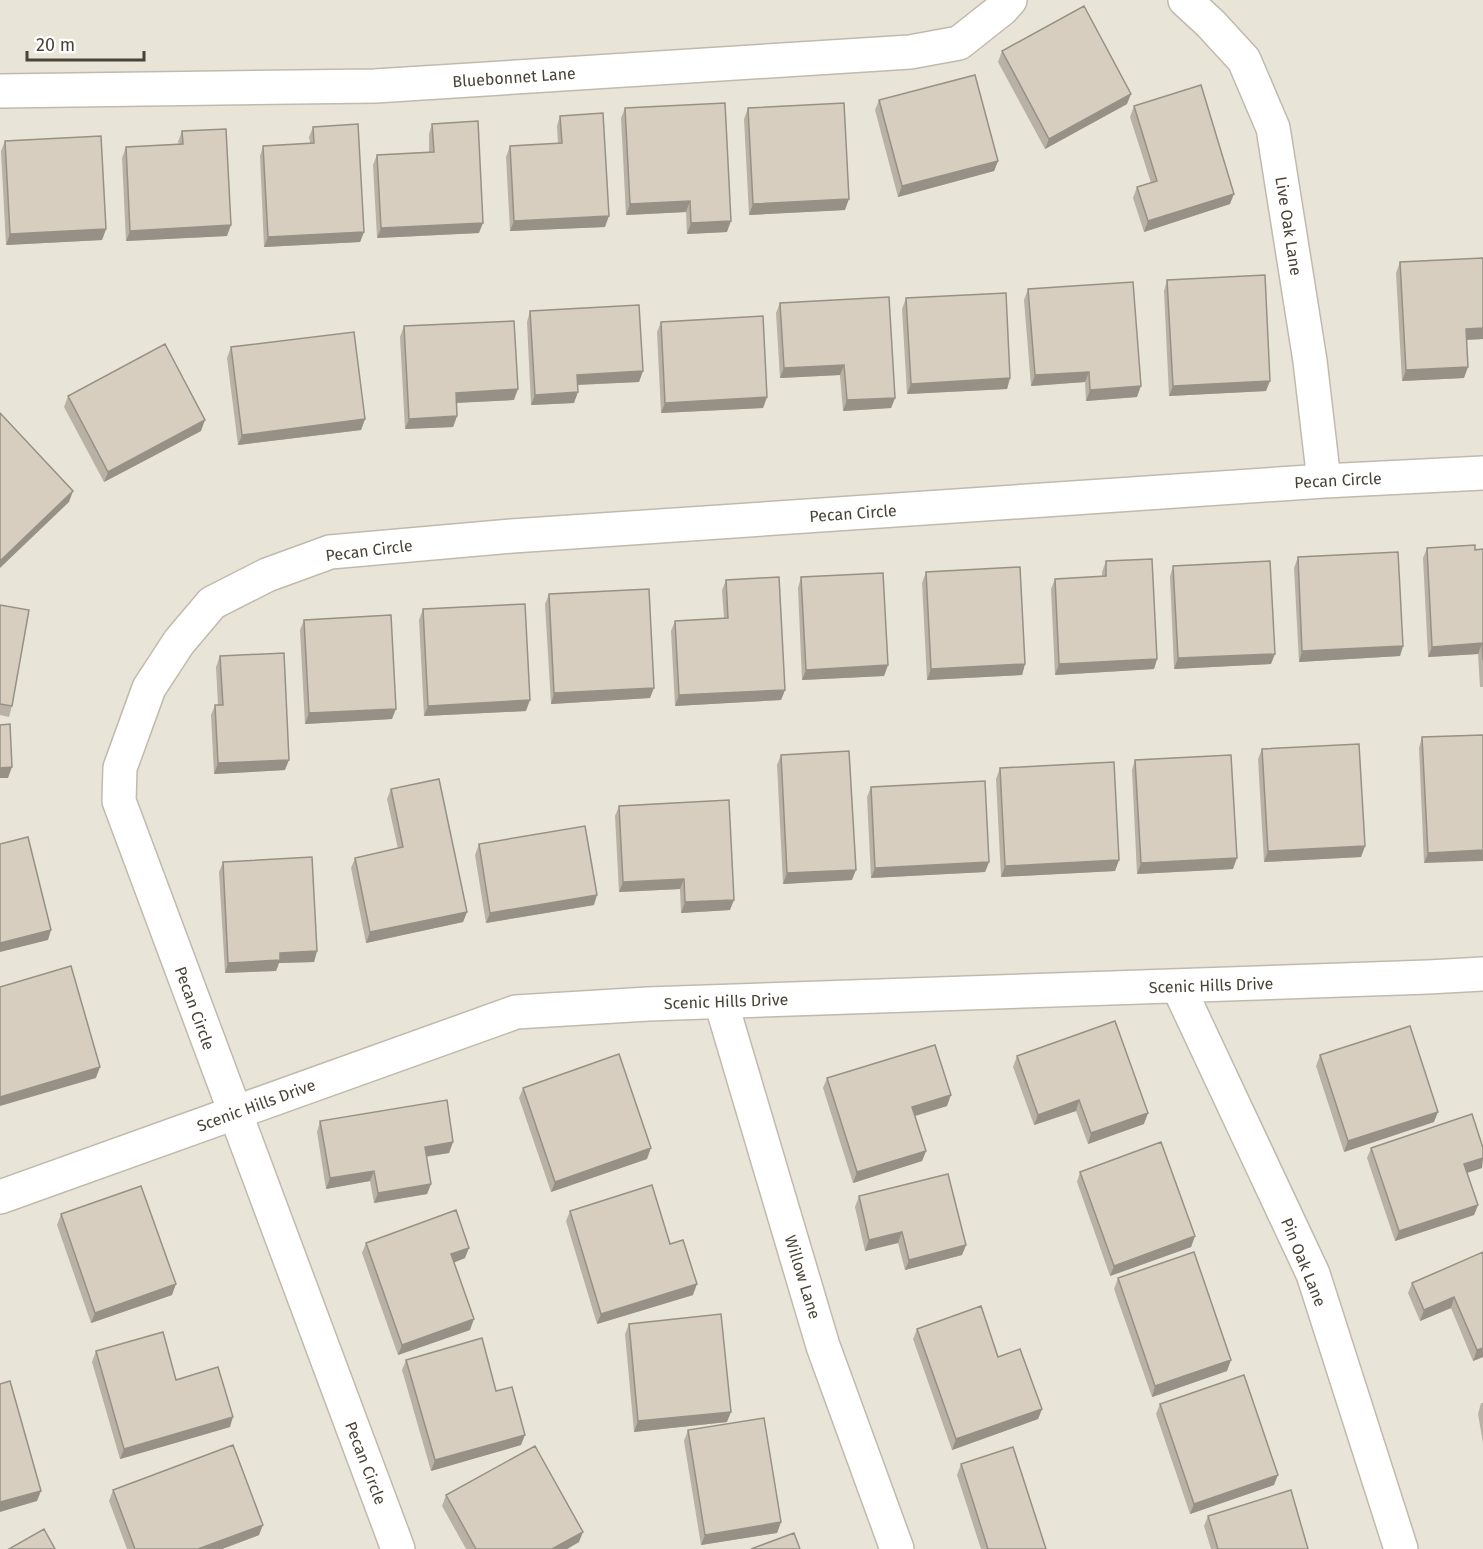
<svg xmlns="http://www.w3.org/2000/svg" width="1483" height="1549" viewBox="0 0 1483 1549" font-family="'Fira Sans',sans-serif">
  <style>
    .residential { fill: #e9e4d8 }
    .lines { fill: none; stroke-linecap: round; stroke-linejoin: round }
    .minor-casing { stroke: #c1baac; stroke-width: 36 }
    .minor { stroke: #fff; stroke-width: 33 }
    .wall { fill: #b9b1a4 }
    .shaded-wall { fill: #969086 }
    .building { fill: #d7cebf; stroke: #969086; stroke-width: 1.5 }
    .labels { text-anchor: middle; stroke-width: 4.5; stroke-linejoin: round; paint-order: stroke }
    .street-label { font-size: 16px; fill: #494338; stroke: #fff }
  </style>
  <rect width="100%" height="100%" fill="#f5f2ea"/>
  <path class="residential" d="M0,0H1483V1549H0Z"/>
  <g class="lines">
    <defs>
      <path id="minor" d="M1185,0L1211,24L1244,60L1273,128L1310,361L1324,481
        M0,91L375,86L910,52L959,43L1002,9L1010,0
        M1178,986L1313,1274L1401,1549
        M721,1002L823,1346L897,1549
        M0,1197L516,1012L648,1004L1428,977L1483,974
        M398,1549L119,801L120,768L149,688L179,642L212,603L267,575L330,552L512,536L1324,481L1483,473"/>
    </defs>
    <use href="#minor" class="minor-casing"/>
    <use href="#minor" class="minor"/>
  </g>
  <path class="wall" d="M1002,51L1127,104L1045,149L998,62Z
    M879,100L998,161L994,171L898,197L875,110Z
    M1134,106L1230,204L1144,232L1133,198L1137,187L1151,183L1130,117Z
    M625,108L727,232L687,234L686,212L626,215L621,118Z
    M748,108L845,210L749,215L744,119Z
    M560,116L605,227L510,231L506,157L510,146L558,144L557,126Z
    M432,124L479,233L377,238L373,165L377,155L429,152V134Z
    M313,127L364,232L360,242L264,247L260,156L263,146L310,143L309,137Z
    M182,131L227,236L126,241L122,158L126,147L179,144L178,142Z
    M5,141L106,229L102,240L6,245L1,151Z
    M1400,262L1483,339L1467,340L1464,378L1402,381L1396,273Z
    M1167,280L1266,391L1169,396L1164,291Z
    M1028,289L1137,397L1086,401L1085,382L1031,386L1024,300Z
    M906,298L1010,378L1007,389L907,394L902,309Z
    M780,303L895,398L891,408L843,411L840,375L780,378L776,313Z
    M530,311L643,371L639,382L577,385L574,403L531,405L527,322Z
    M661,322L767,397L763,408L661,413L657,332Z
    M404,326L514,400L456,403L457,416L453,427L405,429L400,337Z
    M231,347L365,419L361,430L238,445L227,358Z
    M68,396L201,431L104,482L64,407Z
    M1427,548L1483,549V687H1480L1478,654L1428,657L1423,558Z
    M1298,557L1403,646L1400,656L1299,662L1294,568Z
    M1106,561L1157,659L1154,669L1055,675L1051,589L1055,579L1102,576V572Z
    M1173,566L1271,664L1174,669L1170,577Z
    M926,572L1025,664L1022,675L927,680L922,583Z
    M801,577L888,665L884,676L802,680L798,588Z
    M726,580L785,690L781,700L675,706L671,631L675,621L724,618L722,590Z
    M549,594L650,698L551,704L545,604Z
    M0,605L12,706L9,717L0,715Z
    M423,609L526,711L424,716L419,620Z
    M304,620L392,719L305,724L300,630Z
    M220,656L285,770L214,774L211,715L215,705H218L216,667Z
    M1483,735L1424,863L1419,748L1422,737Z
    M1262,749L1365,846L1361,857L1264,862L1258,759Z
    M781,755L852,880L783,884L777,765Z
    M1135,760L1233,869L1137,874L1132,770Z
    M1000,768L1119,860L1115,871L1001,877L996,779Z
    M871,787L989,862L985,872L871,878L867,797Z
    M391,789L467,912L463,922L366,943L351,868L355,858L398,849L387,799Z
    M619,806L730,910L681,913L680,889L619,892L615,816Z
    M479,844L594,905L486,923L475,855Z
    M223,862L317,951L314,962L279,963L276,971L225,973L219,872Z
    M1320,1055L1434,1122L1344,1152L1316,1066Z
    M1017,1056L1144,1124L1088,1144L1076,1111L1034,1125L1013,1067Z
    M827,1078L947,1106L915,1116L926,1151L922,1161L853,1183L823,1088Z
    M523,1088L647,1159L551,1192L519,1098Z
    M320,1121L453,1142L449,1153L426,1157L431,1184L427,1194L374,1203L370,1181L326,1189L317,1132Z
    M1371,1148H1483L1482,1168L1467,1173L1478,1205L1474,1215L1395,1241L1367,1158Z
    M1080,1172L1195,1236L1191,1247L1110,1276L1077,1182Z
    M859,1196L966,1245L962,1255L905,1270L898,1243L865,1251L855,1207Z
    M570,1211L670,1244L693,1295L597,1324L566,1221Z
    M61,1214L172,1295L91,1323L57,1225Z
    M366,1243L465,1258L454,1262L470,1330L398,1355L362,1253Z
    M1483,1252V1357L1473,1361L1451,1308L1420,1321L1408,1293L1412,1283Z
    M1118,1278L1227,1371L1152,1397L1114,1289Z
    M629,1324L727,1422L634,1432L625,1334Z
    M917,1329L998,1357L1042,1409L1038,1419L952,1450L913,1339Z
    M96,1351L176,1380L230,1427L120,1459L92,1362Z
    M406,1360L521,1445L431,1471L402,1370Z
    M1481,1403H1483V1443L1478,1414Z
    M1160,1404L1274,1485L1190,1514L1156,1414Z
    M688,1430L781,1522L777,1533L701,1545L684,1441Z
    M961,1464L1046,1549H981L957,1475Z
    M113,1490L259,1535L222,1549H127L109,1501Z
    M446,1495L579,1542L567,1549H466L442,1506Z
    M1208,1516L1308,1549H1211L1204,1526Z"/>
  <path class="shaded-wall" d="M1131,94L1127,104L1045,149L1049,139Z
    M998,161L994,171L898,197L902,186Z
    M1234,194L1230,204L1144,232L1148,221Z
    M849,199L845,210L749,215L753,204Z
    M690,201L686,212L626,215L630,204Z
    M609,216L605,227L510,231L514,221Z
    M731,221L727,232L687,234L691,223Z
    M483,223L479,233L377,238L381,228Z
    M231,225L227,236L126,241L130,231Z
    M106,229L102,240L6,245L10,234Z
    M364,232L360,242L264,247L268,237Z
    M1483,328V339L1462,340L1466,329Z
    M844,365L840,375L780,378L784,368Z
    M1468,367L1464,378L1402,381L1406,370Z
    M643,371L639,382L573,385L577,375Z
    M1089,372L1085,382L1031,386L1035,375Z
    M1010,378L1007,389L907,394L911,384Z
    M1270,381L1266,391L1169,396L1173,386Z
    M1141,386L1137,397L1086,401L1090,390Z
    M518,389L514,400L452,403L456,393Z
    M578,392L574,403L531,405L535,395Z
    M767,397L763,408L661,413L665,403Z
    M895,398L891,408L843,411L847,400Z
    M457,416L453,427L405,429L409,419Z
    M365,419L361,430L238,445L242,435Z
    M205,420L201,431L104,482L108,472Z
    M73,491L69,502L0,568V561Z
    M1482,643L1478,654L1428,657L1432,647Z
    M1403,646L1400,656L1299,662L1302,651Z
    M1275,654L1271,664L1174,669L1178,658Z
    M1157,659L1154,669L1055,675L1059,664Z
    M1025,664L1022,675L927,680L931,669Z
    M888,665L884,676L802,680L806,670Z
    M654,688L650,698L551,704L554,693Z
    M785,690L781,700L675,706L679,695Z
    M530,700L526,711L424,716L428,706Z
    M396,709L392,719L305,724L309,713Z
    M289,760L285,770L214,774L218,763Z
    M12,767L8,778H0V768Z
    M1365,846L1361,857L1264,862L1268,851Z
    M1483,850V861L1424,863L1428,853Z
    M1237,858L1233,869L1137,874L1141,863Z
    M1119,860L1115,871L1001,877L1005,866Z
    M989,862L985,872L871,878L875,868Z
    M856,870L852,880L783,884L787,873Z
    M684,879L680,889L619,892L623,882Z
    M597,895L594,905L486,923L490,913Z
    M734,900L730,910L681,913L685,902Z
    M467,912L463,922L366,943L370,932Z
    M51,930L48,940L0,952V943Z
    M317,951L314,962L279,963L276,971L225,973L228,963L280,953Z
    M100,1067L96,1078L0,1106V1097Z
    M951,1095L947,1106L908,1118L912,1107Z
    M1079,1100L1076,1111L1034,1125L1038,1115Z
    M1438,1112L1434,1122L1344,1152L1348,1141Z
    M1148,1113L1144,1124L1088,1144L1091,1133Z
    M453,1142L449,1153L421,1157L425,1147Z
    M651,1148L647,1159L551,1192L555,1182Z
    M926,1151L922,1161L853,1183L857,1172Z
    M1483,1158L1482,1168L1460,1175L1464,1164Z
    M374,1171L370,1181L326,1189L330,1178Z
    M431,1184L427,1194L374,1203L378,1193Z
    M1478,1205L1474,1215L1395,1241L1399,1231Z
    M902,1232L898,1243L865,1251L869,1240Z
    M1195,1236L1191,1247L1110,1276L1114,1266Z
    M966,1245L962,1255L905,1270L909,1260Z
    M469,1248L465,1258L448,1265L451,1254Z
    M176,1284L172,1295L91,1323L95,1313Z
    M697,1284L693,1295L597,1324L601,1314Z
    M1454,1297L1451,1308L1420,1321L1424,1310Z
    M474,1319L470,1330L398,1355L402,1345Z
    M1483,1348V1357L1473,1361L1477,1350Z
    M1231,1360L1227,1371L1152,1397L1155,1386Z
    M1042,1409L1038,1419L952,1450L956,1439Z
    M731,1412L727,1422L634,1432L638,1421Z
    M233,1417L230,1427L120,1459L124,1449Z
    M525,1435L521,1445L431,1471L435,1460Z
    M1278,1475L1274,1485L1190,1514L1194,1504Z
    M41,1491L37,1501L0,1512V1502Z
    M781,1522L777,1533L701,1545L705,1535Z
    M263,1525L259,1535L222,1549H198Z
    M583,1532L579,1542L567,1549H552Z"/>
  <path class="building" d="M1084,6L1131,94L1049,139L1002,51Z
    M975,75L998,161L902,186L879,100Z
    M1201,85L1234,194L1148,221L1137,187L1157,181L1134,106Z
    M725,103L731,221L691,223L690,201L630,204L625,108Z
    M844,103L849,199L753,204L748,108Z
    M603,113L609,216L514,221L510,146L562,143L560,116Z
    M478,121L483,223L381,228L377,155L434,152L432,124Z
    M358,124L364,232L268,237L263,146L314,143L313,127Z
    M226,129L231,225L130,231L126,147L183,144L182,131Z
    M101,136L106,229L10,234L5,141Z
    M1483,258V328L1466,329L1468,367L1406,370L1400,262Z
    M1265,275L1270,381L1173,386L1167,280Z
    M1133,282L1141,386L1090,390L1089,372L1035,375L1028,289Z
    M1006,293L1010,378L911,384L906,298Z
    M889,297L895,398L847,400L844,365L784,368L780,303Z
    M639,305L643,371L577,375L578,392L535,395L530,311Z
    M763,316L767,397L665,403L661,322Z
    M514,321L518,389L456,393L457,416L409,419L404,326Z
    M354,332L365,419L242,435L231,347Z
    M165,344L205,420L108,472L68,396Z
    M0,413L73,491L0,561Z
    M1475,545V550L1483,549V660L1482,643L1432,647L1427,548Z
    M1398,552L1403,646L1302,651L1298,557Z
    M1152,559L1157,659L1059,664L1055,579L1106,576V561Z
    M1270,561L1275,654L1178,658L1173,566Z
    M1020,567L1025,664L931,669L926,572Z
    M883,573L888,665L806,670L801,577Z
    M779,577L785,690L679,695L675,621L728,618L726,580Z
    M649,589L654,688L554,693L549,594Z
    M525,604L530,700L428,706L423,609Z
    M0,605L29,610L12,706L0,704Z
    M391,615L396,709L309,713L304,620Z
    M284,653L289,760L218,763L215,705H223L220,656Z
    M10,724L12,767L0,768V725Z
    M1483,735V850L1428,853L1422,737Z
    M1359,744L1365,846L1268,851L1262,749Z
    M849,751L856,870L787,873L781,755Z
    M1231,755L1237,858L1141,863L1135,760Z
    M1114,762L1119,860L1005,866L1000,768Z
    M439,779L467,912L370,932L355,858L403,847L391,789Z
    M985,781L989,862L875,868L871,787Z
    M729,800L734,900L685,902L684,879L623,882L619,806Z
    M585,826L597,895L490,913L479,844Z
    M28,837L51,930L0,943V844Z
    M312,857L317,951L280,953V960L228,963L223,862Z
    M71,966L100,1067L0,1097V987Z
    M1115,1021L1148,1113L1091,1133L1079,1100L1038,1115L1017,1056Z
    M1410,1026L1438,1112L1348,1141L1320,1055Z
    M935,1045L951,1095L912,1107L926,1151L857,1172L827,1078Z
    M619,1054L651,1148L555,1182L523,1088Z
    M447,1100L453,1142L425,1147L431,1184L378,1193L374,1171L330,1178L320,1121Z
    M1472,1114L1483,1148V1158L1464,1164L1478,1205L1399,1231L1371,1148Z
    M1161,1142L1195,1236L1114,1266L1080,1172Z
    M948,1174L966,1245L909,1260L902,1232L869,1240L859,1196Z
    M652,1185L670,1244L683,1240L697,1284L601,1314L570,1211Z
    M141,1186L176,1284L95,1313L61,1214Z
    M456,1210L469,1248L451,1254L474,1319L402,1345L366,1243Z
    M1194,1252L1231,1360L1155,1386L1118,1278Z
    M1483,1252V1348L1477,1350L1454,1297L1424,1310L1412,1283Z
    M981,1306L998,1357L1020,1349L1042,1409L956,1439L917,1329Z
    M721,1314L731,1412L638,1421L629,1324Z
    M163,1332L176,1380L218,1367L233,1417L124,1449L96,1351Z
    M482,1338L496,1391L512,1387L525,1435L435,1460L406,1360Z
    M1244,1375L1278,1475L1194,1504L1160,1404Z
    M10,1381L41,1491L0,1502V1384Z
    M764,1418L781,1522L705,1535L688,1430Z
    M233,1445L263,1525L198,1549H135L113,1490Z
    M535,1446L583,1532L552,1549H476L446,1495Z
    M1013,1447L1046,1549H988L961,1464Z
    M1291,1490L1308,1549H1218L1208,1516Z
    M44,1529L55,1549H9Z
    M794,1533L800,1549H751Z"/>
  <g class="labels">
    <g class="street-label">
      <text transform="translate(514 77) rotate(-4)" y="6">Bluebonnet Lane</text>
      <text transform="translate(1289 226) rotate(81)" y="6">Live Oak Lane</text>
      <text transform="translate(1338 480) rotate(-3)" y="6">Pecan Circle</text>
      <text transform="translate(853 513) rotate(-4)" y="6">Pecan Circle</text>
      <text transform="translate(369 550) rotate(-7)" y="6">Pecan Circle</text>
      <text transform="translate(1211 985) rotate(-2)" y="6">Scenic Hills Drive</text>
      <text transform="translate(726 1001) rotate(-2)" y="6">Scenic Hills Drive</text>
      <text transform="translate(195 1008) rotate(70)" y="6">Pecan Circle</text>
      <text transform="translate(256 1105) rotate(-20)" y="6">Scenic Hills Drive</text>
      <text transform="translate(1304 1262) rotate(68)" y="6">Pin Oak Lane</text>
      <text transform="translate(803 1277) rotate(73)" y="6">Willow Lane</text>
      <text transform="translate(366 1463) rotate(69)" y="6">Pecan Circle</text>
    </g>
  </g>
  <path d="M27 51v9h117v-9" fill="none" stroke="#494338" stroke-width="3"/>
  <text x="36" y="51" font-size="18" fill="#494338" stroke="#ffffff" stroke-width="4.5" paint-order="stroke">20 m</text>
</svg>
